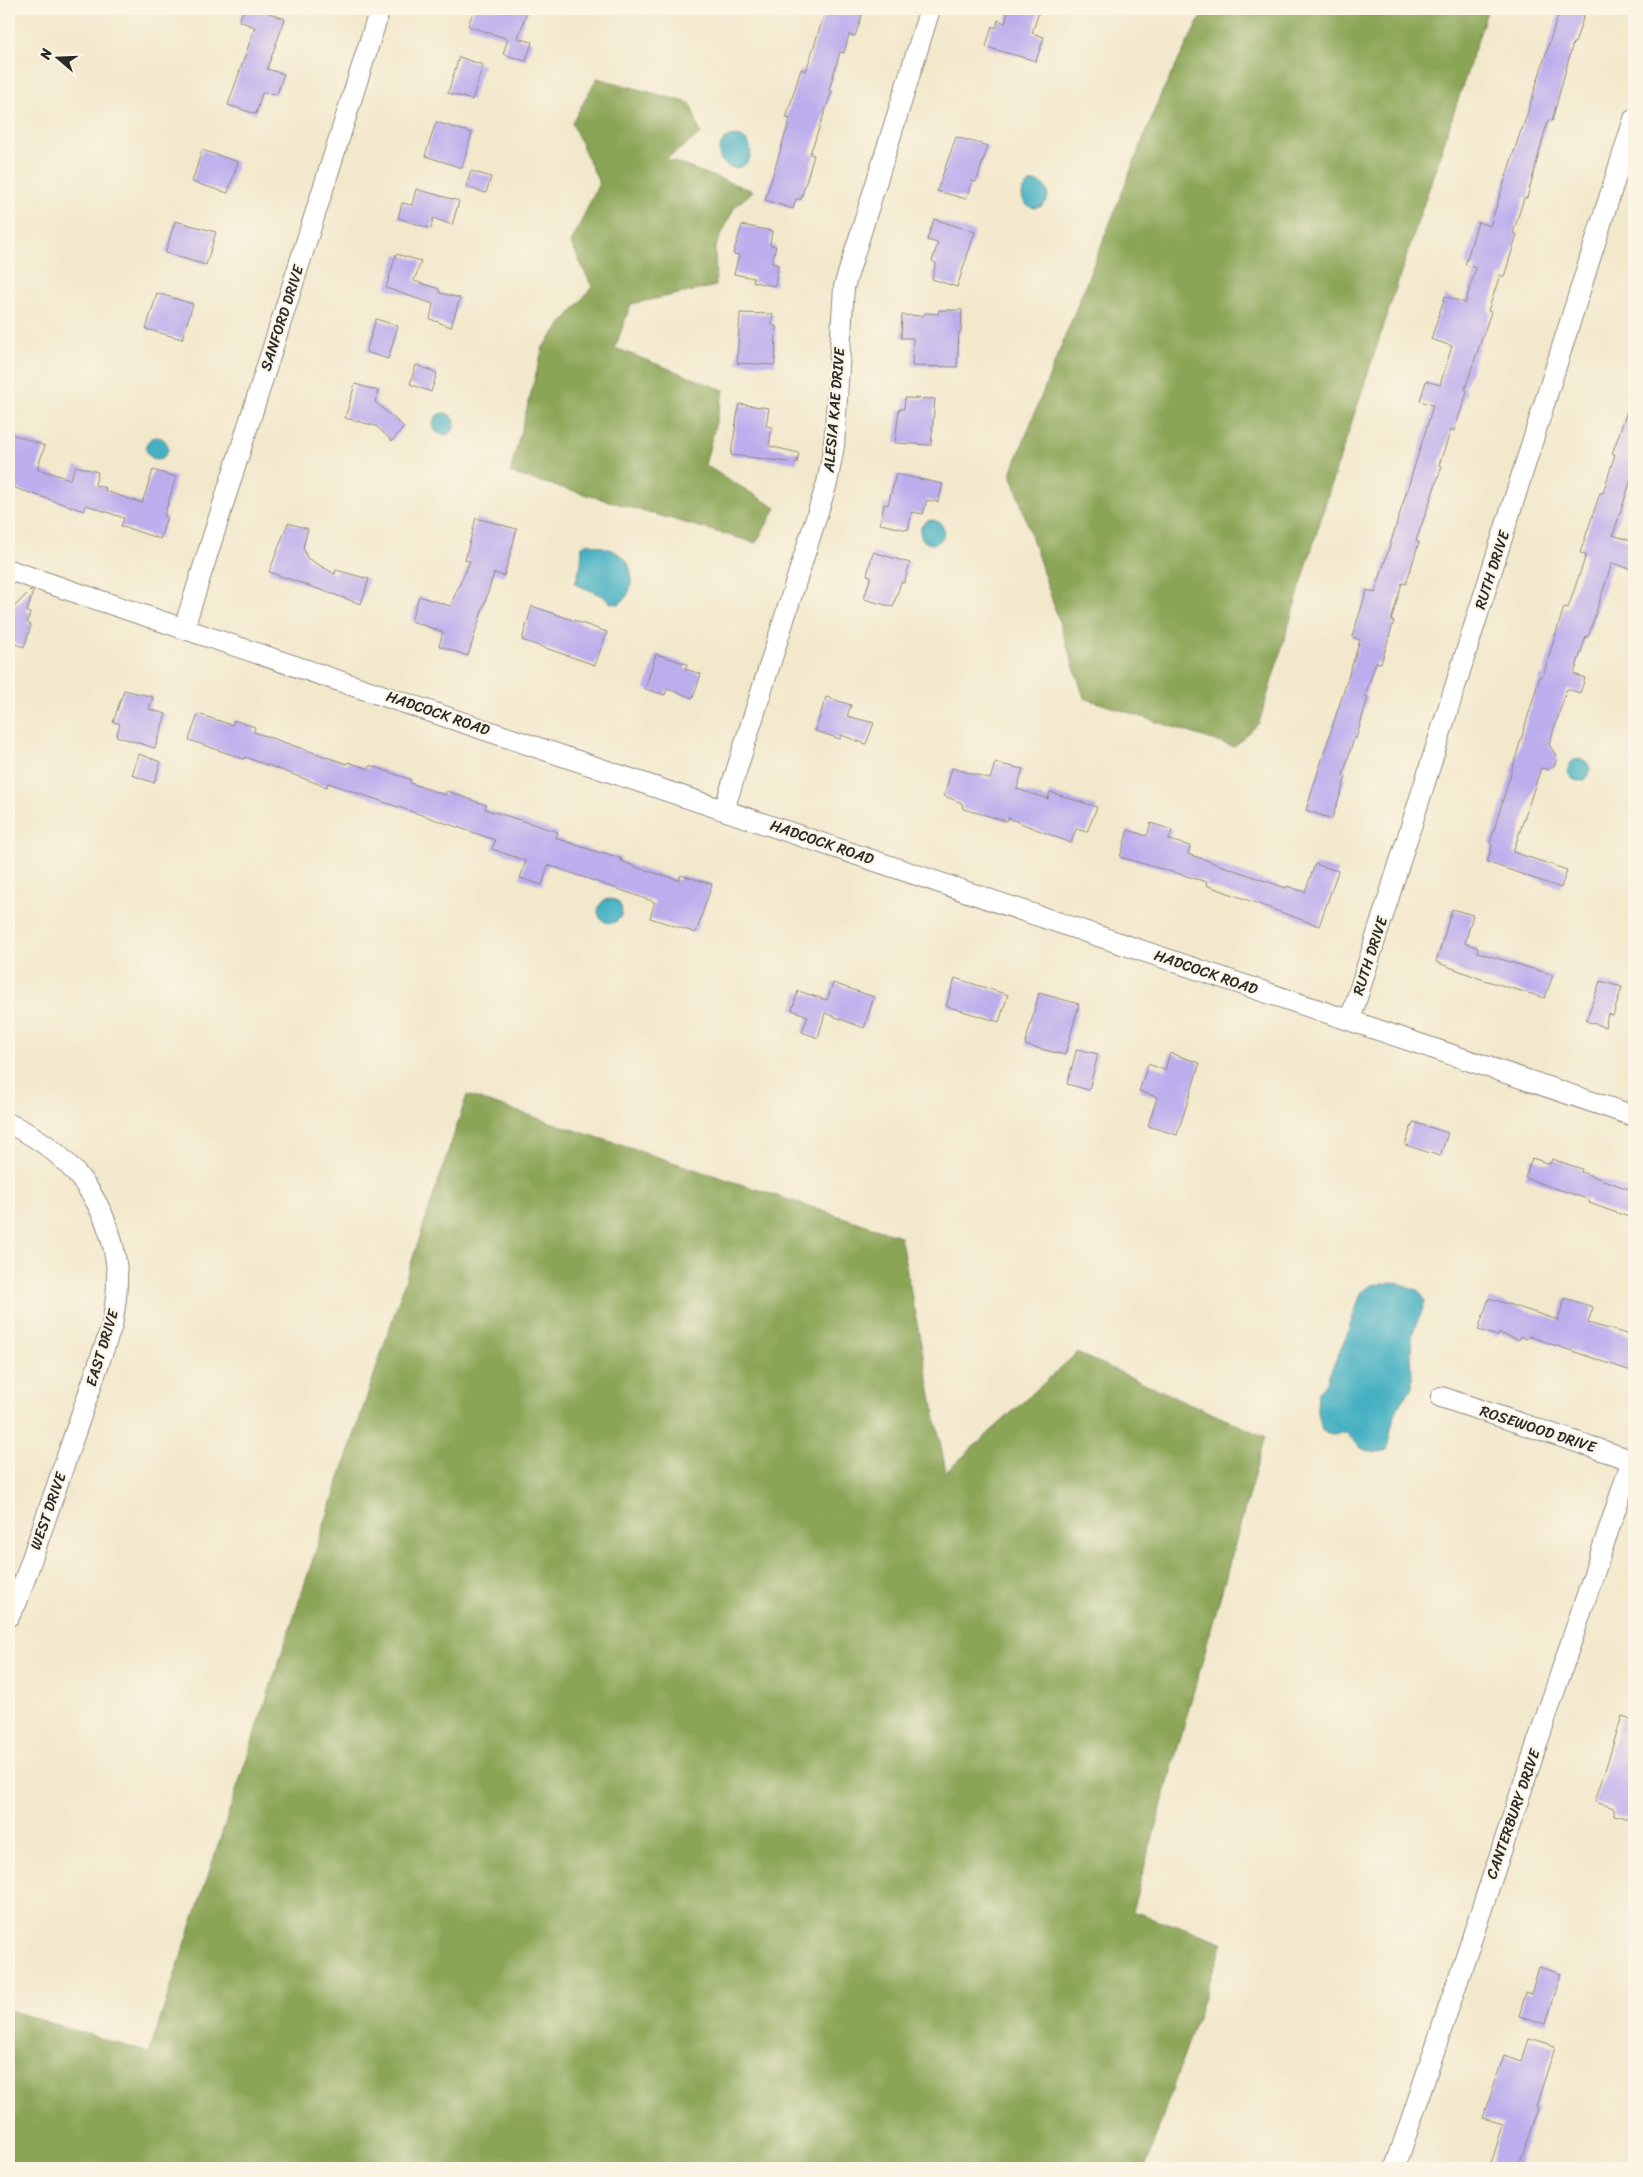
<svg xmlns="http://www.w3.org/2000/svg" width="1643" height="2177" viewBox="0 0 1643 2177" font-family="Sriracha,sans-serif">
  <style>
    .forest { fill: #8ba557; stroke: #5b6841 }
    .water { fill: #44b0c2; stroke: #386e76 }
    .building { fill: #bcaded }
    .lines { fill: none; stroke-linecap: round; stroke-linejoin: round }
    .minor-casing { stroke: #8e8a7c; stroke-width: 22 }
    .minor { stroke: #fff; stroke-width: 20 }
    .labels { text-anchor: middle; stroke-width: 4.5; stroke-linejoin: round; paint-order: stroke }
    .street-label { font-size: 15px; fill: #2b2b2b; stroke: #fcf5e5 }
  </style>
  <rect width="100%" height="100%" fill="#fcf5e5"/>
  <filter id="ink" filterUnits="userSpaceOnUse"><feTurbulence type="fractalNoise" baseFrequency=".02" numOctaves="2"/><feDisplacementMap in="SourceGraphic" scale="10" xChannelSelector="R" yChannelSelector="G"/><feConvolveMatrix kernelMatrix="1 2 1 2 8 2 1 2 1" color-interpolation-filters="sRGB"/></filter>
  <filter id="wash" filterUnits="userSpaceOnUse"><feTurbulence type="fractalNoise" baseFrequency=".0096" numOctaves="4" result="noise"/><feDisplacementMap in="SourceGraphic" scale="20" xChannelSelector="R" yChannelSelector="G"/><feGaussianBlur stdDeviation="1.12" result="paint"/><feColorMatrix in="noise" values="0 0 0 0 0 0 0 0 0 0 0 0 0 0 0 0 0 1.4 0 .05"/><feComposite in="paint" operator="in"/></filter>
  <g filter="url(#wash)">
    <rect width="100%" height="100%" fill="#f2e8cc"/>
    <path class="forest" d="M1205,9H1488L1332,482L1259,723L1234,747L1084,698L1011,473L1161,94Z
      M597,78L690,103L701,134L666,159L753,191L734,208L715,248L716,286L631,304L615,348L724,390L705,465L776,508L756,543L510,473L543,347L592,287L571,243L599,183L572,123Z
      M467,1095L900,1236L946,1472L1077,1353L1265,1437L1132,1911L1223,1942L1145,2168H9V2010L149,2053Z"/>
    <path class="water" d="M719 152a16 16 0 1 1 32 0a16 16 0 1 1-32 0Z
      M1022 195a13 13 0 1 1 26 0a13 13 0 1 1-26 0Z
      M433 424a11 11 0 1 1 22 0a11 11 0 1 1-22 0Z
      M146 448a11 11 0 1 1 22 0a11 11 0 1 1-22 0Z
      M920 532a12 12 0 1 1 24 0a12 12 0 1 1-24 0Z
      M588,543C613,550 634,553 631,584C630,592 626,599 619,604L611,603L603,596L575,584L581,564L582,546Z
      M1568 770a11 11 0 1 1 22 0a11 11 0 1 1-22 0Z
      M598 911a12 12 0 1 1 24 0a12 12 0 1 1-24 0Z
      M1397,1282L1419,1291L1425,1300C1423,1312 1416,1322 1413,1333C1409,1351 1413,1370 1412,1389C1393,1407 1392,1426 1387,1450C1365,1457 1360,1447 1346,1433L1332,1434L1322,1431L1317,1407L1318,1393L1326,1382L1347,1335L1361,1293L1371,1285Z"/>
    <g id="blocks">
      <path class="building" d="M244,9H258L285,19L267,69L284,74L277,94L262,93L256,114L228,105L255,27L239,21Z
        M474,9H528L518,38L532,42L526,61L503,54L508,39L468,26Z
        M826,9H860L859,12L863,13L855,36L849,35L844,53L840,52L829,90L832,91L810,154L814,155L801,199H796L793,209L765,200L790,119L786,118L801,69L806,71Z
        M1009,9H1040L1032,33L1044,37L1036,61L986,47L992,26L996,28L998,20L1005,23Z
        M1560,9H1586L1575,43H1573L1552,121L1548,120L1527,198H1524L1513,233L1517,234L1504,277L1500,275L1488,311L1491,312L1465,388L1467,392L1454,431L1451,430L1439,465L1442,466L1416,541L1419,542L1406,584L1402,583L1391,621H1394L1381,663L1376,662L1365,696L1368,697L1356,739L1354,738L1343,776L1346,777L1332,819L1306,810L1360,640L1352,637L1367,590L1375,593L1428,423L1433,405L1420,401L1426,381L1440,385L1452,346L1431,339L1445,296L1465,303L1476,268L1465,265L1478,222L1490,226L1521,130H1522Z
        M459,57L483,65L472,100L448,93Z
        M436,122L472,133L462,168L425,156Z
        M956,137L988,146L976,182L972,181L966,199L937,191Z
        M202,150L238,162L228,193L192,182Z
        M471,171L491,177L486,193L466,187Z
        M416,189L459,201L452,225L433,218L431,229L398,218L402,203L412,205Z
        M934,219L975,232L957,287L932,279L936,263L932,261L938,243L927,240Z
        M175,221L216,232L206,265L165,253Z
        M742,225L772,231L770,245L776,246L772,263L778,265L775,286L753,282L754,278L734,274L739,255L733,254Z
        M396,254L421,261L414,281L439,289L440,293L460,298L451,327L430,319L433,304L386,288Z
        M157,293L193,304L182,339L146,329Z
        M939,310H962L961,332H959L957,367L912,366L913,338H901L902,315L923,316L925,313L938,314Z
        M740,313L773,314L772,325L776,326L775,365L737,363Z
        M376,319L398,326L388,359L366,352Z
        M416,365L437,373L431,392L410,384Z
        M355,384L378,391L375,402L404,427L392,441L376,426L345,418Z
        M1632,397L1634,398V470L1613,535L1634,542V570L1612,563L1588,637L1586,636L1574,674L1585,678L1580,693L1567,689L1549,744L1557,757L1555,765L1548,770L1541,768L1513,852L1567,870L1561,888L1487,862L1492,846L1490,843L1540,676H1543L1564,607L1568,608L1586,555L1580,553L1600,493H1603L1615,454H1612Z
        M905,398L935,399L931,445L895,443L899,409H904Z
        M739,404L769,408L766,426L772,427L769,446L799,453L797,463L731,455Z
        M12,434L45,446L37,469L70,479L76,466L98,472L95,485L106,488L105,491L142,503L153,470L176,477L164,516L167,517L160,539L121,526L124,518L86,505L84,511L9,486V443Z
        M896,474L943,484L938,502L927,500L923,514L912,512L908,530L880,524L884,504L888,505Z
        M476,518L517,529L504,576L494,573L468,656L439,646L443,632L411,621L419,596L450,606L470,561L465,560Z
        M288,523L308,529L303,547L307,558L335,574L336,570L369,579L361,604L269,572Z
        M873,552L910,563L904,583L901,582L893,607L864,599L871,576L867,575Z
        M31,590L33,591L27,612L30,613L27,623L31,625L24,647L9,642V619L12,609Z
        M532,606L607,632L595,665L522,640Z
        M656,654L687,664L685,669L701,674L693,698L667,689L665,695L645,689Z
        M124,690L153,697L149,709L166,714L155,748L116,736L120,724L113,722Z
        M826,697L851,705L847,716L874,723L866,744L841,735L840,739L815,731Z
        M198,714L232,725L234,720L255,727L254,732L347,764L348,762L369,769L370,765L411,780L410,783L445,795L447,791L486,805L485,809L558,832L556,838L600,853L601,852L621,858L620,860L638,868L679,880L681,875L712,884L696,933L650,918L655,902L548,865L542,885L520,878L526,861L492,849L495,840L328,783L327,787L245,757L244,759L189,740Z
        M139,754L161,762L154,783L132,775Z
        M995,763L1023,769L1017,789L1048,799L1050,792L1097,807L1087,832L1076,829L1071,843L1008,818L1007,821L963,809L962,803L944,796L952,768L990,779Z
        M1151,823L1172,830L1169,840L1190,846L1188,854L1286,888L1287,886L1305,892L1315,864L1338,871L1319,926L1206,885L1207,882L1120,857L1128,830L1147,836Z
        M1452,909L1473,915L1465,943L1478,948L1477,952L1553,975L1545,998L1484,980L1436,962Z
        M955,978L1008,995L999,1022L946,1006Z
        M1600,981L1622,987L1613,1016L1608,1014L1605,1027L1586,1021Z
        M833,983L874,997L864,1028L825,1013L818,1038L802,1032L808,1016L792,1010L798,991L827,1000Z
        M1039,993L1079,1004L1065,1055L1025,1045Z
        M1077,1049L1098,1054L1089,1090L1067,1084Z
        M1170,1053L1200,1063L1177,1135L1148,1126L1157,1097L1139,1091L1148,1064L1165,1070Z
        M1413,1122L1448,1133L1440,1156L1405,1145Z
        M1532,1158L1550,1164L1552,1159L1582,1169L1581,1172L1634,1191V1219L1589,1203L1590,1200L1525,1178Z
        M1489,1298L1558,1320L1565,1298L1593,1307L1588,1323L1634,1336V1372L1528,1336L1527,1339L1520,1336L1519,1340L1499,1333L1498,1336L1478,1330Z
        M1622,1716L1634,1720V1820L1614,1815V1808L1595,1802Z
        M1539,1967L1561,1974L1546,2024L1519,2016L1526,1992L1531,1994Z
        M1529,2039L1555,2047L1536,2106L1538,2107L1518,2168H1490L1503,2124L1483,2118L1504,2055L1522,2061Z"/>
    </g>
  </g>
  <g filter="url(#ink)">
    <use href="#blocks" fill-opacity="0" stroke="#8e8a7c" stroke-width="1"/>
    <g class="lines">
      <defs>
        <path id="minor" d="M9,570L1634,1116
          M184,628L380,9
          M724,810L827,483L834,446L844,287L930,9
          M1350,1020L1634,119
          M9,1124C69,1150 112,1205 117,1272C118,1290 115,1308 112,1325L17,1602L9,1616
          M1441,1397L1634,1461
          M1395,2168L1632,1460"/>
      </defs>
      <use href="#minor" class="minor-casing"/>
      <use href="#minor" class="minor"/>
    </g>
  </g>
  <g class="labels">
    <g class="street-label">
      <text transform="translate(282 318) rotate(-72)" y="5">SANFORD DRIVE</text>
      <text transform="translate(834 410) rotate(-85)" y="5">ALESIA KAE DRIVE</text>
      <text transform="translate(1492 570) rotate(-72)" y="5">RUTH DRIVE</text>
      <text transform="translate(438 713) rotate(19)" y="5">HADCOCK ROAD</text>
      <text transform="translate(822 842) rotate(19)" y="5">HADCOCK ROAD</text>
      <text transform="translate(1370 956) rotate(-72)" y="5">RUTH DRIVE</text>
      <text transform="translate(1206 972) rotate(19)" y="5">HADCOCK ROAD</text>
      <text transform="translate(102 1348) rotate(-73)" y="5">EAST DRIVE</text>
      <text transform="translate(1538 1429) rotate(18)" y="5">ROSEWOOD DRIVE</text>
      <text transform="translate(48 1511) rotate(-71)" y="5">WEST DRIVE</text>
      <text transform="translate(1513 1814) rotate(-71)" y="5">CANTERBURY DRIVE</text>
    </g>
  </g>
  <rect width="1643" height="2177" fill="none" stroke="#fcf5e5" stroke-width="30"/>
  <g transform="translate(58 58) rotate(289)" stroke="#fcf5e5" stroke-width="4" paint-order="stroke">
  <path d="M0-4L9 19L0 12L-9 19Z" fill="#2b2b2b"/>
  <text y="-8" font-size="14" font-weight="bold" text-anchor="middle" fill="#2b2b2b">N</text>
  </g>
</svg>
